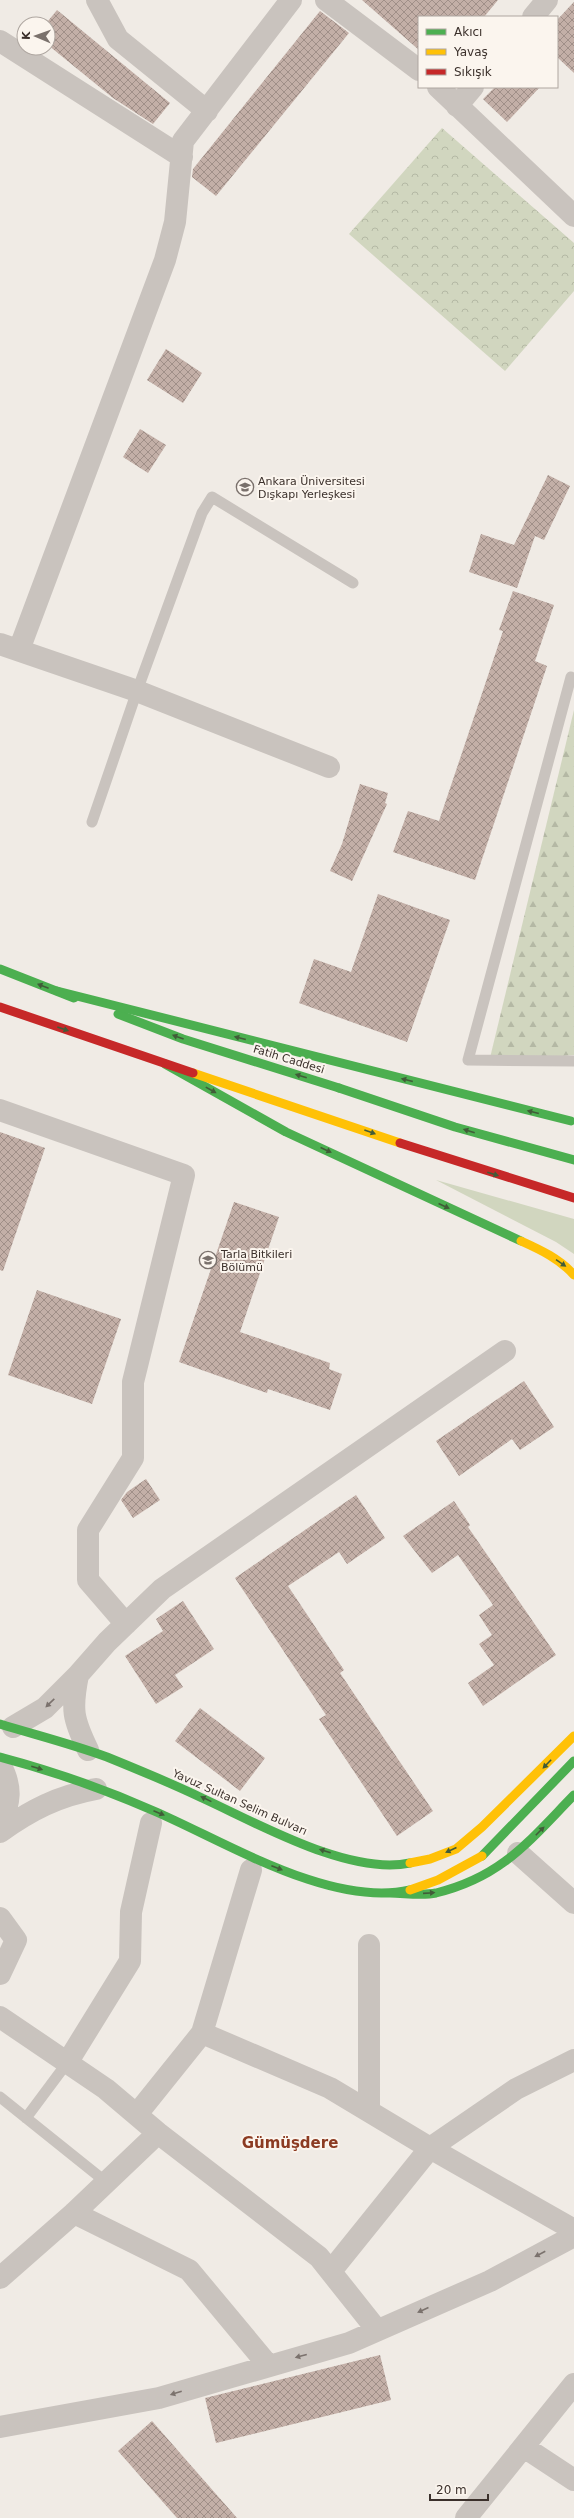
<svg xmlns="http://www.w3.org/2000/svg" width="574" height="2518" viewBox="0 0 574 2518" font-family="'DejaVu Sans',sans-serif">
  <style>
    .grass { fill: #d1d6bf }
    .forest { fill: url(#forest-firs) }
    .park { fill: url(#park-crowns) }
    .building { fill: url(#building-cross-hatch) }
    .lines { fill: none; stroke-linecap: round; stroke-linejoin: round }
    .lane { stroke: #c9c3be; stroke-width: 11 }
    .street { stroke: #c9c3be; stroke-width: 22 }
    .fast { stroke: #4caf50; stroke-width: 9 }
    .slow { stroke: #ffc107; stroke-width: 9 }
    .jam { stroke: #c62828; stroke-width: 9 }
    .fast-bridge { stroke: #4caf50; stroke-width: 9 }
    .oneway { fill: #415c38 }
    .oneway2 { fill: #7b726d }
    .labels { text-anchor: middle; stroke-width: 4; stroke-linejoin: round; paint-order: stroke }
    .poi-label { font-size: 11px; fill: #3b302b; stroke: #fbf5ee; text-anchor: start }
    .street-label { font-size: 11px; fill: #3b302b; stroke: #fbf5ee }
    .district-label { font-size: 15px; font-weight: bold; fill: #8c3b22; stroke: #fbf5ee }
  </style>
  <defs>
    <pattern id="forest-firs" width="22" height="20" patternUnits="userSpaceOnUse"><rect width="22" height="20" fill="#d1d6bf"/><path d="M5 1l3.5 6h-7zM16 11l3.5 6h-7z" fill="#b4b8a4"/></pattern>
    <pattern id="park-crowns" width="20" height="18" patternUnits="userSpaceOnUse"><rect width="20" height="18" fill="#d1d6bf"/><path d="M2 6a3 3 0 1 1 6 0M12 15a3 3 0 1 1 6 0" fill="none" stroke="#b4b8a4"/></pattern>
    <pattern id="building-cross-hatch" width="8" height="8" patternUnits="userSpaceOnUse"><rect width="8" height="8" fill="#c3afa7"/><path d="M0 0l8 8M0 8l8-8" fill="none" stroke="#a08f88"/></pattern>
  </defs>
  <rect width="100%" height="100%" fill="#f0ebe5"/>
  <path class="grass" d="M436,1180L574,1219V1254L556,1242Z"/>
  <path class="forest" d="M574,710V1055L489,1062Z"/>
  <path class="park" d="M442,128L574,243V291L505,371L349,234Z"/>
  <path class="building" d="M362,0H498L484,17H419V50Z
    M574,2V73L557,57V20Z
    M57,10L170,103L153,124L113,98L48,45V21Z
    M320,11L349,33L216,196L192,177L193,169Z
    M495,87H540L507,122L483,99Z
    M166,349L202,373L183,403L147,380Z
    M140,429L166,445L148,473L123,457Z
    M548,475L570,486L544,540L535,536L517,588L469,572L481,534L514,545Z
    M513,591L554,605L535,661L547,666L475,880L393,852L408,811L439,821L503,631L499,630Z
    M360,784L388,793L385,803L387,804L352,881L330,871L342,844Z
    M378,894L450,920L407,1042L299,1003L314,959L351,972Z
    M0,1132L45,1148L3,1271L0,1270Z
    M234,1202L279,1217L240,1332L330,1363L329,1369L342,1374L330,1410L268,1389L267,1393L179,1362Z
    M37,1290L121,1319L92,1404L8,1375Z
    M524,1381L554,1427L520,1450L512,1439L459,1476L436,1441Z
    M146,1479L160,1500L133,1518L121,1500L127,1492Z
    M356,1495L385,1538L347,1564L339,1552L288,1586L344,1670L340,1673L433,1811L397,1836L319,1719L326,1715L235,1578Z
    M454,1501L470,1525L468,1527L556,1655L483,1706L468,1683L494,1665L479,1644L492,1635L479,1615L493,1605L458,1555L432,1573L403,1536Z
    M183,1601L214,1649L175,1675L183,1687L156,1704L125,1656L163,1631L156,1619Z
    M200,1708L265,1758L240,1791L175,1741Z
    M380,2355L391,2400L216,2443L205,2398Z
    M152,2421L237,2518H177L118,2451Z"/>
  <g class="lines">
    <path class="lane" d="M574,679L571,677L468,1060L574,1061
      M92,822L137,691L202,513L212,497L353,583
      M0,2097L106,2182
      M26,2118L67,2063"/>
    <path class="street" d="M97,0L118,39L207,111
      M326,0L419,70
      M533,17L547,0
      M0,41L182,157
      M438,87L574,216
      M457,106L473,87
      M0,644L137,691L329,767
      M19,650L165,260L175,222L183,141L291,0
      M0,1110L184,1175L133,1382V1458L88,1530V1580L126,1624
      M78,1675C71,1710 73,1719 88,1750
      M13,1727L45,1708L78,1675L107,1642L162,1589L505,1351
      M0,1764C13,1788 10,1802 0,1827
      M0,1832C31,1810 58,1796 96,1789
      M518,1853L574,1903
      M0,1918L16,1940L0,1974
      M369,1945V2111
      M0,2017L106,2089L158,2133L319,2257L377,2330
      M202,2033L330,2088L430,2148L574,2230
      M67,2063L130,1961L131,1912L151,1823
      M137,2114L202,2033L251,1870
      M74,2213L189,2270L268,2365
      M331,2271L430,2148L516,2089L574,2060
      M0,2278L74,2213L158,2133
      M0,2427L159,2398L349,2343L490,2281L574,2236
      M524,2447L574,2480
      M466,2518L574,2384"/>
    <path class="fast" d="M0,969L74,998
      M118,1014L183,1039L339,1088
      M165,1064L286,1132L521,1241
      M0,1724C36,1735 72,1744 107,1757C139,1770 171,1783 202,1798C257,1823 349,1876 410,1863
      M0,1757C53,1771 104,1789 154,1811C226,1842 331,1908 410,1890
      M482,1856L574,1761
      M390,1893C404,1893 422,1896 436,1893C502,1877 529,1841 574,1795"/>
    <path class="slow" d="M193,1073L400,1143
      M521,1241C541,1250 560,1259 574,1275
      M410,1863L430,1859L456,1849L482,1827L574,1736
      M410,1890L438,1880L482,1856"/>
    <path class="jam" d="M0,1007L193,1073
      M400,1143L574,1198"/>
    <path class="fast-bridge" d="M57,991L571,1121
      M339,1088L455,1127L574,1160"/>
  </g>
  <defs><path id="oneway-solid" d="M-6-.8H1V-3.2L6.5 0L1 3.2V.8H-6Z"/></defs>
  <g class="oneway">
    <use href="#oneway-solid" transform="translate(43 986) rotate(-159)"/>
    <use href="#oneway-solid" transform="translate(63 1029) rotate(19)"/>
    <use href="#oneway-solid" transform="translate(178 1037) rotate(-160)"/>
    <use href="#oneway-solid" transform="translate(240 1038) rotate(-166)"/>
    <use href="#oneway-solid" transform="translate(301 1076) rotate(-163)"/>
    <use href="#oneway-solid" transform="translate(407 1080) rotate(-166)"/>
    <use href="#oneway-solid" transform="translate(211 1090) rotate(29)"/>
    <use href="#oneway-solid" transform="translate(533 1112) rotate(-166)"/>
    <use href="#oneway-solid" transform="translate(469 1131) rotate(-163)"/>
    <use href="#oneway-solid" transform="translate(370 1132) rotate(20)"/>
    <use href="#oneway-solid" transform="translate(326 1150) rotate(25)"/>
    <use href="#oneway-solid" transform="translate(493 1174) rotate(18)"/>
    <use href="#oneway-solid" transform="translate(444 1206) rotate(25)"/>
    <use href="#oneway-solid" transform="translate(561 1263) rotate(34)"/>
    <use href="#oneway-solid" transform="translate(547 1764) rotate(134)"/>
    <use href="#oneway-solid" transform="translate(37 1768) rotate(18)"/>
    <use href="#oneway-solid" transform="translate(206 1799) rotate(-154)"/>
    <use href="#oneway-solid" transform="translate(159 1813) rotate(23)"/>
    <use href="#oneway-solid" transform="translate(540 1831) rotate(-45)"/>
    <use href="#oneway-solid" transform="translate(451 1850) rotate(156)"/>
    <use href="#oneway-solid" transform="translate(325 1851) rotate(-162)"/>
    <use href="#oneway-solid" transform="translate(277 1868) rotate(21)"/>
    <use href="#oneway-solid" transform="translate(429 1893) rotate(-4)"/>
  </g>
  <g class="oneway2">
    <use href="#oneway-solid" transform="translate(50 1703) rotate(136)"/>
    <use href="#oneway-solid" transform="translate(540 2254) rotate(152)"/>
    <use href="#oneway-solid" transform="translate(423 2310) rotate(156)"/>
    <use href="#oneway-solid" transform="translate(301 2356) rotate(165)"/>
    <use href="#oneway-solid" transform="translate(176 2393) rotate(163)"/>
  </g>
  <defs>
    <symbol id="university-ring" viewBox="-11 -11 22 22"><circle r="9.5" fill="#fbf5ee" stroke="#7a716c" stroke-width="1.5"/><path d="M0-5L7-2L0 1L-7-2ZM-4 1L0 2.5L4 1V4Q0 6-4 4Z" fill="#7a716c"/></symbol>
    <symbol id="school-ring" viewBox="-11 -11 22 22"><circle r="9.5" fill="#fbf5ee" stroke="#7a716c" stroke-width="1.5"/><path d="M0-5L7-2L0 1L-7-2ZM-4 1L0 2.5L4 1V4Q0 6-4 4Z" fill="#7a716c"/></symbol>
  </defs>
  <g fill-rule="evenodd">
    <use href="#university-ring" x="235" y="477" width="20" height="20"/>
    <use href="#school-ring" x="198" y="1250" width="20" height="20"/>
  </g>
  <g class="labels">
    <g class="poi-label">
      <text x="258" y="485">Ankara Üniversitesi<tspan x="258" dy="13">Dışkapı Yerleşkesi</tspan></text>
      <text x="221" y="1258">Tarla Bitkileri<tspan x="221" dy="13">Bölümü</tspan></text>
    </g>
    <g class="street-label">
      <text transform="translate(289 1059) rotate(17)" y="4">Fatih Caddesi</text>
      <text transform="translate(240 1802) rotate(24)" y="4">Yavuz Sultan Selim Bulvarı</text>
    </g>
    <g class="district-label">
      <text x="290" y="2148">Gümüşdere</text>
    </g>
  </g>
  <rect x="418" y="16" width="140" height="72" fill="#fbf5ee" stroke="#aea6a0"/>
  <rect x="426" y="29" width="20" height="6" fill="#4caf50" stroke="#aea6a0"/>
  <text x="454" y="36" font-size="12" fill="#3b302b">Akıcı</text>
  <rect x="426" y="49" width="20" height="6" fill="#ffc107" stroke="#aea6a0"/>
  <text x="454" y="56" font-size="12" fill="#3b302b">Yavaş</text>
  <rect x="426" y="69" width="20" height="6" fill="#c62828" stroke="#aea6a0"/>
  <text x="454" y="76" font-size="12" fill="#3b302b">Sıkışık</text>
  <g transform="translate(36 36) rotate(272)"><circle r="19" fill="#fbf5ee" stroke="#aea6a0"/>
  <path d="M0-3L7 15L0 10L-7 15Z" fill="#7a716c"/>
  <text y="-6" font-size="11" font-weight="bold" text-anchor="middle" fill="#3b302b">K</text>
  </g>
  <path d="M430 2494v6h58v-6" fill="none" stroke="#3b302b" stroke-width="2"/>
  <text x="436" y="2494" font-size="12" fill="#3b302b" stroke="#fbf5ee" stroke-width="3" paint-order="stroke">20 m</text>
</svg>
